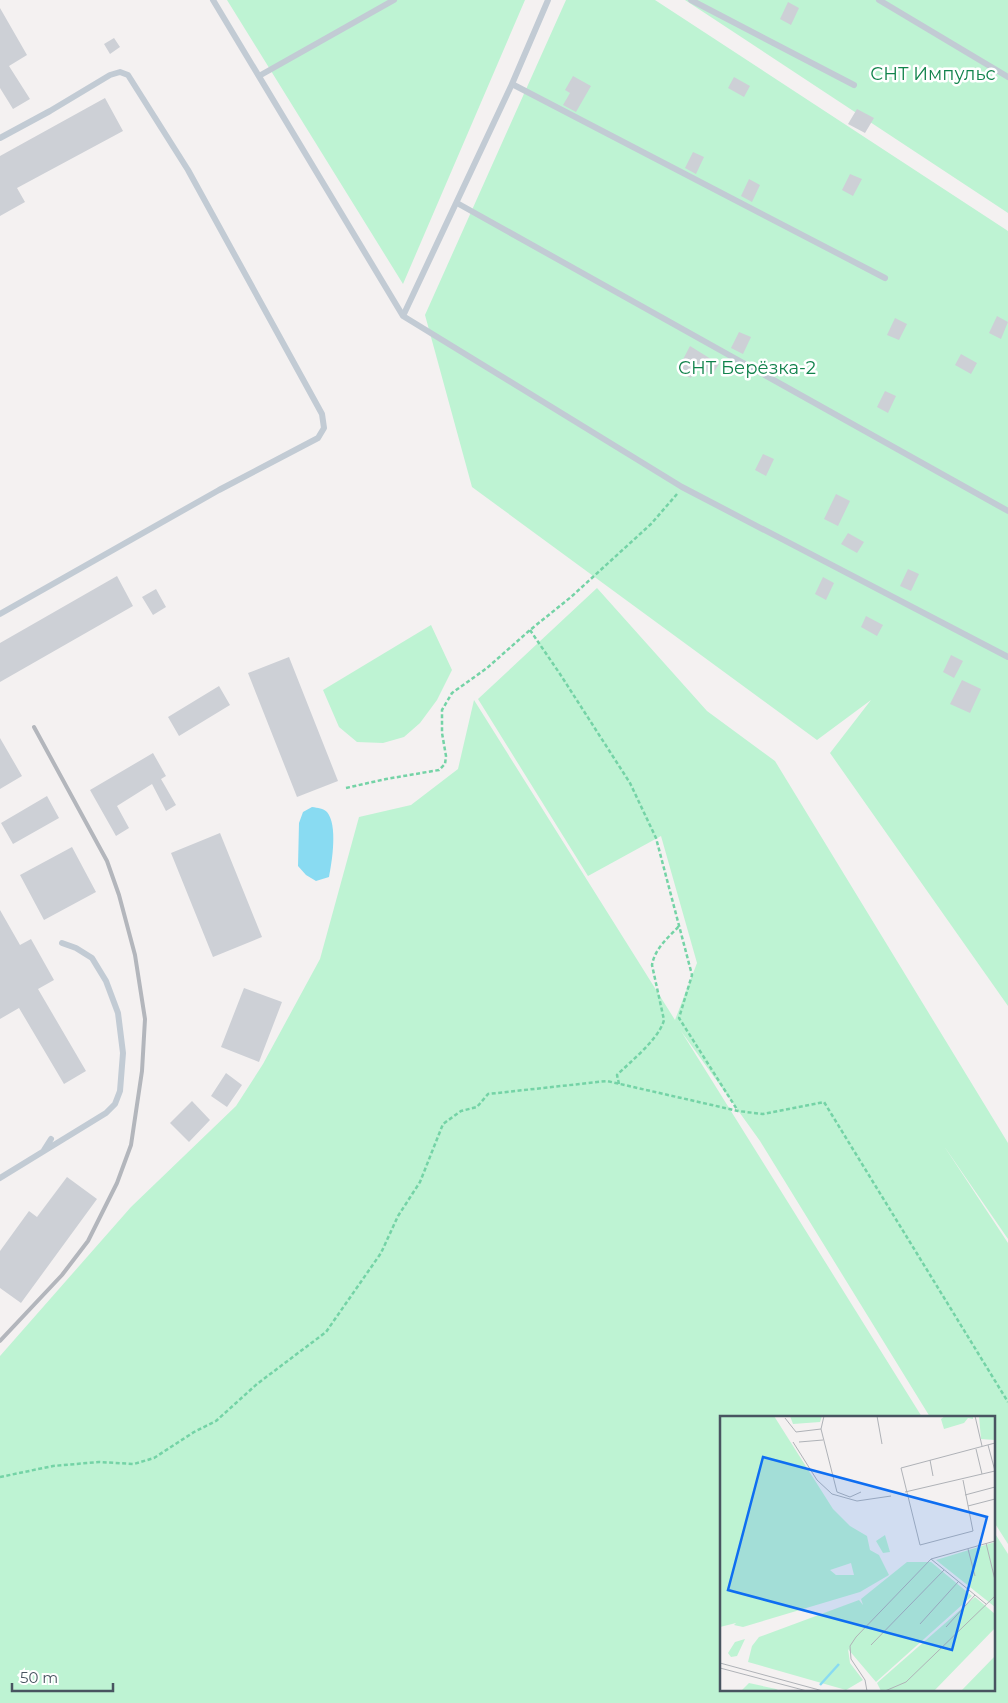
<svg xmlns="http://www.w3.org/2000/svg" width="1008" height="1703" viewBox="0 0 1008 1703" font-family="Montserrat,sans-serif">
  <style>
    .green { fill: #bef3d3 }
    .water { fill: #89dbf2 }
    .building { fill: #cdd0d6 }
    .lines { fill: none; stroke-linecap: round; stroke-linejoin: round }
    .path { stroke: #74d3a6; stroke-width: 2.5; stroke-dasharray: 4 2.5; stroke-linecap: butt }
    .lane { stroke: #c2cbd4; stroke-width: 6 }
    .rail { stroke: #b3b6bc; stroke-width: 4 }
    .labels { text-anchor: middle; stroke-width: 5; stroke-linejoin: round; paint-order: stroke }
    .park-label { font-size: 18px; fill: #12834c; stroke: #fff }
    .inset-river { fill: none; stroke: #89dbf2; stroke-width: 2.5 }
    .inset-road { fill: none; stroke: #afb2b7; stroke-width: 1 }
    .view { fill: #0e6ef1; fill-opacity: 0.15; stroke: #0e6ef1; stroke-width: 2.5 }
    .inset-edge { fill: none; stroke: #485460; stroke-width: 2.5 }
  </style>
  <rect width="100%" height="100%" fill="#f4f1f1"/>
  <path class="green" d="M227,0H525L403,284Z
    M566,0H655L1008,231V1006L830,753L871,700L817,740L472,487L425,315Z
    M685,0H1008V213Z
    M597,588L707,711L775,761L1008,1143V1239L944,1146L1008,1243V1544L994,1522V1417H930L760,1141L681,1031L922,1417H722V1689H994V1532L1008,1554V1703H0V1356L131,1207L236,1106L263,1064L320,959L359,817L411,805L458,769L474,700L675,1020L697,963L661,836L588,876L478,699Z
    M431,625L452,670L437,700L420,723L404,737L383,743L357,742L339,727L323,690Z"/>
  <path class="water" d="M312,807C318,808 323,808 327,812C338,825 332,862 329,877L316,881L306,875L298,866L299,823L303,812Z"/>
  <path class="building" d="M788,2L799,8L791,25L780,19Z
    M0,8L27,55L9,66L30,99L13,109L0,88Z
    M114,38L120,47L110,54L104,44Z
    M573,76L591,86L576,112L563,105L570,93L565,90Z
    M734,77L750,86L744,97L728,88Z
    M105,98L123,131L17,188L25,202L0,216V156Z
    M857,109L874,118L865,133L848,124Z
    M693,152L704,157L696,174L685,168Z
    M850,174L862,179L853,196L842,190Z
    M749,179L760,185L752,202L741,196Z
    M997,316L1008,322L1001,339L989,333Z
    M895,318L907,324L899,340L887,335Z
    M739,332L751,337L743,354L731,348Z
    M690,346L719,364L712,375L697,366L691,378L677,371Z
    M961,354L977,363L971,374L955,365Z
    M885,391L896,396L888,413L877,407Z
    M763,454L774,459L766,476L755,470Z
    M836,494L850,501L838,526L824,519Z
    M848,533L864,542L857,553L841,544Z
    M908,569L919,574L911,591L900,586Z
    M117,576L133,606L0,682V643Z
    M823,577L834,583L826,600L815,594Z
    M156,589L166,607L153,615L142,597Z
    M866,616L883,625L877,636L861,627Z
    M951,655L963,661L954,678L943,672Z
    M289,657L338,781L297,797L248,673Z
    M962,680L981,689L970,713L950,704Z
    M219,686L230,705L179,736L168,717Z
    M0,738L22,776L0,789Z
    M153,753L166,776L161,779L176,805L166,811L152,784L117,806L129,828L116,836L90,790Z
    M47,796L59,818L13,844L1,823Z
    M220,833L262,937L213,957L171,853Z
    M72,847L96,892L44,920L20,875Z
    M0,910L20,945L31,939L54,980L38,989L86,1071L64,1084L19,1008L0,1019Z
    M244,988L282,1002L259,1062L221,1047Z
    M226,1073L242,1085L227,1107L211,1096Z
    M192,1101L210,1120L189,1142L170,1123Z
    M67,1177L97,1199L21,1303L0,1288V1251L29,1211L37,1217Z"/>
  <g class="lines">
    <path class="path" d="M530,630L560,674L630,783L656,838L692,975L679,1018L738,1111
      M346,788L386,779L439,770L445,764L446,756L442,733V710L452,693L487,668L530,630L571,597L651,524L677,494
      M619,1084L617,1075C631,1061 659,1039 664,1020L652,965C655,948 668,938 679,926
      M0,1477L53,1466L99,1462L134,1464L154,1458L194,1432L216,1421L257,1384L326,1332L381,1253L398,1216L420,1182L443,1124L461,1111L477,1107L488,1094L607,1081L738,1111L763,1114L824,1102L1008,1402"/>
    <path class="lane" d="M213,0L403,316L682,487L1008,657
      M691,0L854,85
      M879,0L1008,77
      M259,76L394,0
      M512,84L885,278
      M0,138L50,111L110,75L120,72L128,75L188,170L322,414L324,428L318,438L219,490L0,614
      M457,203L1008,511
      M403,316L512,84L548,0
      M44,1150L51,1139
      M0,1178L106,1113L115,1104L120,1091L123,1053L118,1013L106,981L92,958L76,948L62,943"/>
    <path class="rail" d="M0,1341L62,1275L88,1241L117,1183L131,1145L142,1071L145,1019L135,955L119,895L107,861L34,727"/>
  </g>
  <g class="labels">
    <g class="park-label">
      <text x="933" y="80">СНТ Импульс</text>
      <text x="747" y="374">СНТ Берёзка-2</text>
    </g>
  </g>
  <g transform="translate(720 1416)">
    <rect width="275" height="275" fill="#f4f1f1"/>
    <path d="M0,0H54L113,93L130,110L147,120L150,134L159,139L169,159L140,176L23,211L14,209L16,207L0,211ZM131,147L134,159H116L110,154ZM70,0H102L100,6L73,8ZM225,0H253V3L248,2L244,7L224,13L221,3ZM259,0H275V24L261,23ZM165,119L170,136L163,137L156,125ZM275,126V191L216,144ZM187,146H211L252,180L156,266L128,233L130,247L143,264L126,274L28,246L32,230L39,221L139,184L143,189L141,183ZM255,181L275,198V212L214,275H161L157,267ZM25,223L17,240L11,241L8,237L15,226ZM275,240V275H241ZM29,267L56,273L60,275H21Z" fill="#bef3d3" fill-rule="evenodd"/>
    <path class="inset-river" d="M100,269L119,248"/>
    <path class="inset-road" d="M104,0L101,13L117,76L130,81L141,76M157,0L162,28M255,0L262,30M65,2L76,16L101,13M73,26L97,64L112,78L137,85L171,80M79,26L103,24M268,29L275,55M256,33L262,58M210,44L213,60M243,64L253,115L200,129L181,52L275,27M185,76L275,55M245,79L275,71M248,90L275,83M266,127L275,164M248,133L255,160M211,143L266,188M200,208L238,166M226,211L255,179M151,229L224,154M0,247L103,275M0,252L87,275M147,275L145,264L131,243L130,230L136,221L211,143L275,125M165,275L186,266L275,180"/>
    <path class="view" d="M43,41L267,101L232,234L8,174Z"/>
    <rect width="275" height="275" class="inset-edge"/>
  </g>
  <path d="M12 1683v8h101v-8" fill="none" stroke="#485460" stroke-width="2.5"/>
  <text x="20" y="1683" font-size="15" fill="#485460" stroke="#ffffff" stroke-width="4" paint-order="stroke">50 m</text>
</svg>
